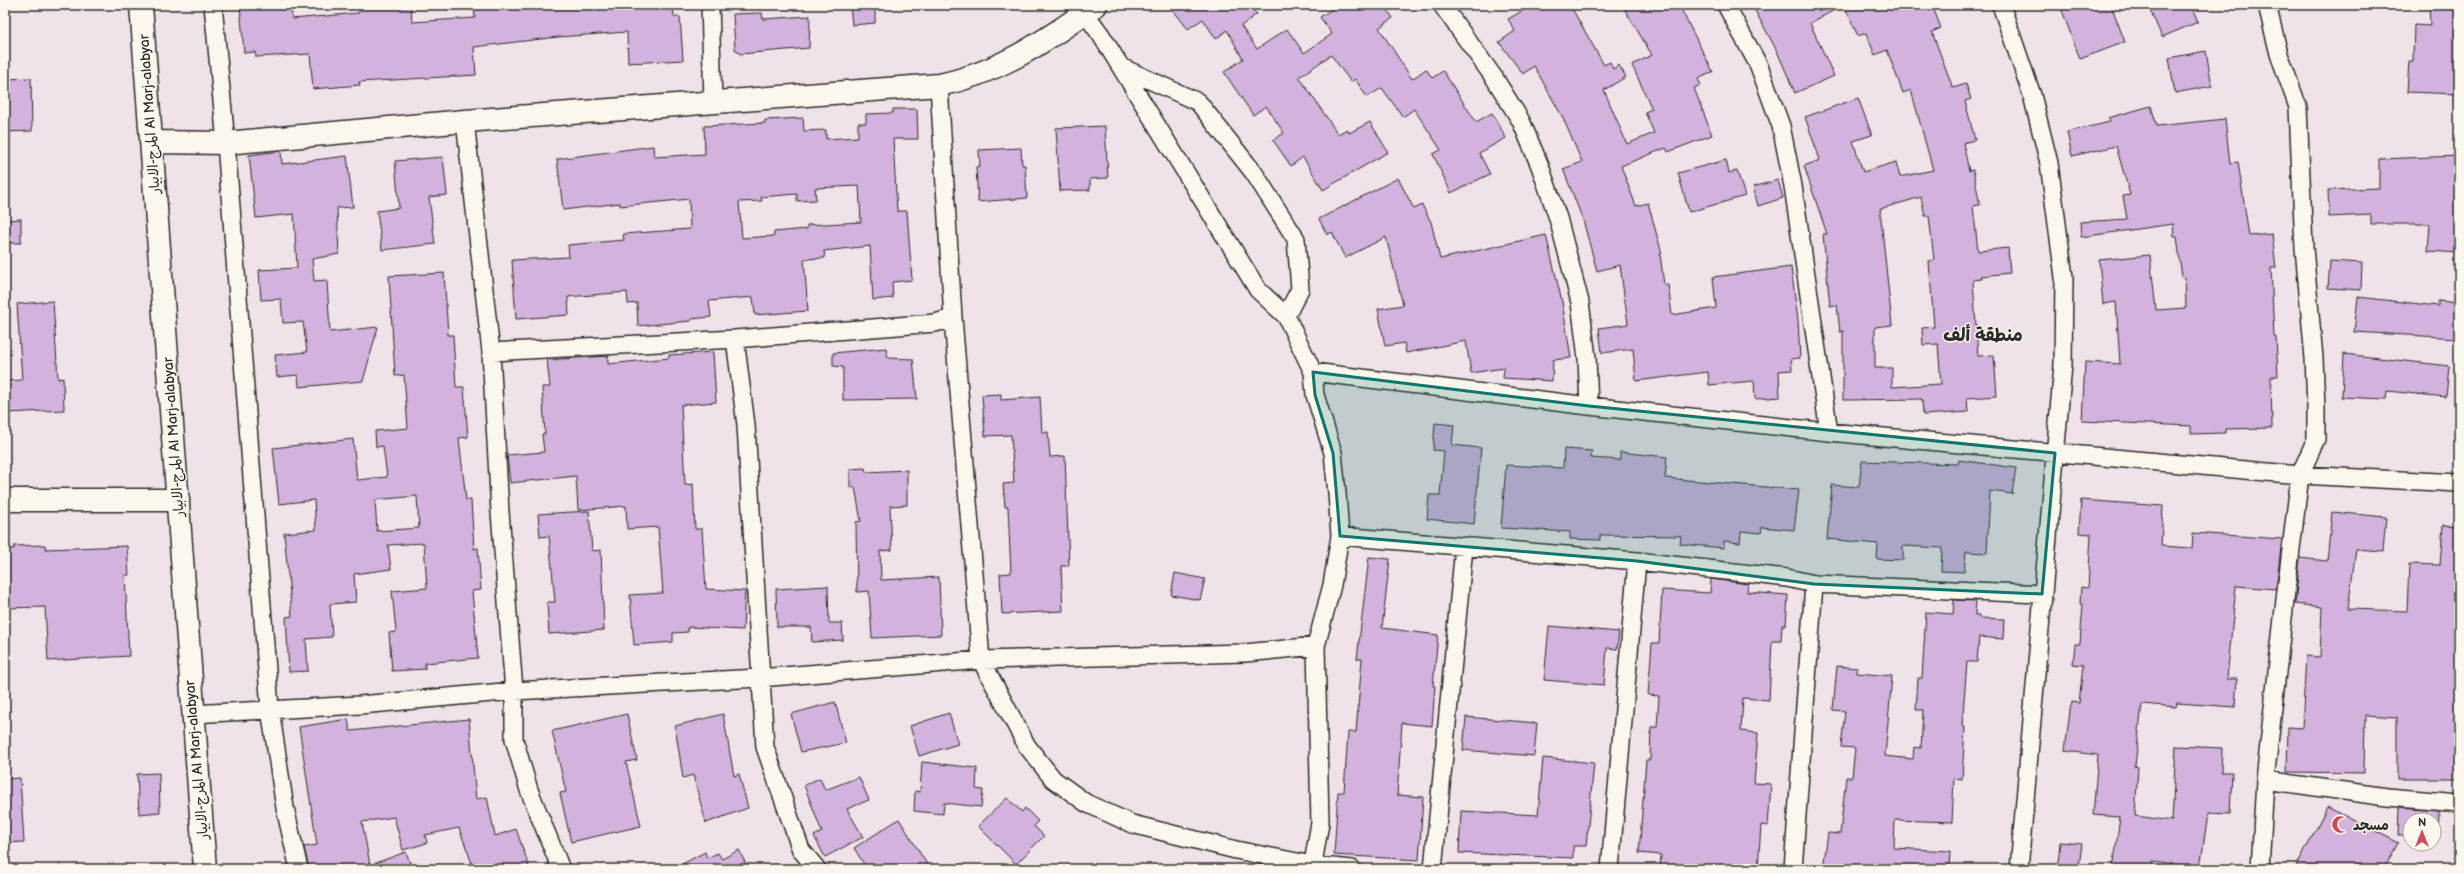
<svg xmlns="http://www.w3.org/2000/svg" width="2464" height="874" viewBox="0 0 2464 874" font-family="'Balsamiq Sans','Playpen Sans Arabic',sans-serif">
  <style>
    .building { fill: #d3b2dd; stroke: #2b2b2b; fill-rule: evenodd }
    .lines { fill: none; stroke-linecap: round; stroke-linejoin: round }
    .street-casing { stroke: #2b2b2b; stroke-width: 20 }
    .secondary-casing { stroke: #2b2b2b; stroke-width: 25 }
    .primary-casing { stroke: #2b2b2b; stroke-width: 25 }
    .street { stroke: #fbf7ec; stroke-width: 17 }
    .secondary { stroke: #fbf7ec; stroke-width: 22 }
    .primary { stroke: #fbf7ec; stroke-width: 22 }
    .marked { fill: #0f766e; fill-opacity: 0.2; stroke: #0f766e; stroke-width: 3; stroke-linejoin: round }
    .labels { text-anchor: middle; stroke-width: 3; stroke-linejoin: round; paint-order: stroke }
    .street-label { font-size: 14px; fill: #2b2b2b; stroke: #fbf7ec }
    .poi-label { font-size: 14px; font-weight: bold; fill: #2b2b2b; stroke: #fbf7ec; text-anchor: start }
    .district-label { font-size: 18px; font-weight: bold; fill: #2b2b2b; stroke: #fbf7ec }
  </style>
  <rect width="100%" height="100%" fill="#efe2e8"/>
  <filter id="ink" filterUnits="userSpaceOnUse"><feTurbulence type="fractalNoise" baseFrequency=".025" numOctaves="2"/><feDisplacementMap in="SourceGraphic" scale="8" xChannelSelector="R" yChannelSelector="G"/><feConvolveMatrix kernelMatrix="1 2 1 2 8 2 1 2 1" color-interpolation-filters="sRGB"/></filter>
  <g filter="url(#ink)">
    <path class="building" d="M240,5H291L292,19L359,13V5H400V8L411,7L412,22L475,18L474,5H673L674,17H680L683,60L628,63L627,32L558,37L474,47L476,75L359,82L360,85L313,89L310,54L256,57L255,52L244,53Z
      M850,5H875V23L852,25Z
      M1169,5H1248L1257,14L1241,26L1257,49L1287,29L1304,53L1332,34L1320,17L1338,5H1384L1393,18L1379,28L1412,79L1426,69L1432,78L1443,71L1476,122L1492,113L1506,138L1479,153L1490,174L1451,193L1433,154L1441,150L1414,109L1403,117L1382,88L1367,97L1355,79L1351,82L1331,55L1299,77L1338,134L1347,129L1349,133L1370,122L1388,152L1323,190L1303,157L1291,166L1273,140L1284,133L1266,106L1253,115L1224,72L1243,59L1227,30L1216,39L1203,19L1188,29Z
      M1533,5H1570L1604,65L1610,62L1613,69L1619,65L1626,77L1604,90L1627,144L1654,133L1645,112L1652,109L1632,65L1652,55L1622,5H1679L1713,72L1698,79L1701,85L1694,88L1712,135L1668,152L1666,148L1621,166L1636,206L1648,203L1662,254H1660L1664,285H1668L1672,315L1716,308L1713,277L1791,267L1798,320L1800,358L1791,359L1792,370L1779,371L1780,397L1755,399L1754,381L1709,385L1708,372L1636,381L1633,349L1602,353L1599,328L1628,324L1620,265L1597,271L1583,220L1563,169L1582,162L1563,118L1534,66L1523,74L1499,42L1515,31L1508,19Z
      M1752,5H1932L1941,28L1932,32L1953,88L1966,84L1971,99L1965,101L1975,140L1963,143L1969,171L1973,170L1980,205L1973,206L1978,251L2008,248L2010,273L1981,276L1982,279L1973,280L1978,356L1994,355L1997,396L1967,398L1968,412L1923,415L1922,399L1843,400V331L1840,332L1837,305L1830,306L1823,234H1827L1804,166L1820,160L1805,117L1858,98L1872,135L1853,141L1863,172L1896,162L1900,177L1933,170L1911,90L1903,93L1887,50L1875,55L1866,33L1858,36L1844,5L1810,23L1834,76L1795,93L1777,51ZM1921,197L1925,216H1929L1934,260L1929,261L1934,327L1922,328L1923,345L1938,344L1941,384L1892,387V368H1875V327L1892,325L1880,209Z
      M2060,5H2111L2125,42L2080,59Z
      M2148,5H2191L2198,22L2162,37Z
      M2429,5H2459L2457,94L2407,92L2409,61H2413L2414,25L2430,26Z
      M762,13L763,19L810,16L809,48L740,54L735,49L733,14Z
      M2206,51L2212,86L2175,93L2169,58Z
      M31,78L32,131L5,132V79Z
      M2151,106L2157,126L2225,119L2230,163L2238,162L2249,236L2272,234L2276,268H2271L2274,337H2276L2278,376H2271L2272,428L2225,429V433L2191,434V426L2082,421L2085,362L2120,364L2116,302L2103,304L2099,260L2150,255L2156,310L2186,308L2185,277L2182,278L2177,236H2174L2173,224L2081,237L2080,222L2127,219L2123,196L2130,195L2116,146L2072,156L2067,132L2110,122L2108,118Z
      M893,109H917L918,139H893L897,211H907L912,280L892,282L893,298L873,300L870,246L824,251L825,258L804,259L808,311L755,315L753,297L709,301L711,317L691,319V321L638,326L637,303L628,304L627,292L568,297L569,315L516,319L512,260L569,257L568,245L624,240L623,234L690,229L689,199L620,206V203L563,210L557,159L653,146L654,157L705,154L704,126L765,123V120L803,118L804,131L826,130V139L858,137V123H866V114L893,113ZM859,186L861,222L807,225V229L774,232V236L742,238L739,202L762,201L761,197L797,194V201L816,200L815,188Z
      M1105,126L1108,178L1090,179V190L1060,191L1056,128Z
      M1021,148L1022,165H1025L1027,198L978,202L976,167L980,166L979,150Z
      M281,151L282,164L347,156L353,207L337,208L339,254L312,259L314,281L327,280L330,332L378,327L363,381L299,387L298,375L277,377L275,355L307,352L303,322L283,323L281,299L261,300L259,270L297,268L294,214L256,218L249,155Z
      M2459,156V253L2428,251L2430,224H2371V215L2329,217L2328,190L2379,188V159Z
      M443,157L447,195L429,197L435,244L382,250L377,211L399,208L395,161Z
      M1726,160L1729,173L1737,171L1745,196L1689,212L1678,173Z
      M1398,178L1414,209L1422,205L1431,222L1440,259L1546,235L1562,302L1571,358L1553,360L1552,381L1503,378L1504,368L1471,373L1466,341L1406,353L1404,343L1385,346L1378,309L1403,305L1386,237L1345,258L1332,232L1327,235L1319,219Z
      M1778,180L1783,198L1758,206L1753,187Z
      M21,219V243H5V220Z
      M2330,261L2362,263L2361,290L2328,288Z
      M444,273L448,335H453L456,387H464L468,437L459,438L466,500H471L474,549L478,548L481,590L472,591L478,658L425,663V669L392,671L389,633L396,632L392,591L427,588L424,543L388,545L391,569L354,574L356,602L330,604L332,637L306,639L308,671L289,672L286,617L292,616L284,533L316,530L314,500L279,504L273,448L353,439L357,480L387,477L383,446L376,447L375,431L408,428L404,375L395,376L389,276ZM417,496L419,528L377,531L375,500Z
      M2358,297L2438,306V301L2459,303L2458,338L2354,332Z
      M53,301L58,379L63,378L64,410L8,413L7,381L22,380L17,304Z
      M886,348L888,358L913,359L917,399L843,400V367L833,366V353Z
      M713,352L716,402L681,405L685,485L693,484L695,529H702L706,589L745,591L743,630L688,627V632L673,633V642L634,645L630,595L663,593L658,527L627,529L626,506L578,510L576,476L510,483L507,455L544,452L542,434H545L542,387H550L547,360L608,356V364L669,358V355Z
      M2344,354L2449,366L2446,397L2387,391L2386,399L2342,397Z
      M1001,394V400L1040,397L1042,433L1048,432L1050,457L1065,456L1069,566H1061L1063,611L1002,614L1000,574L1011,573L1008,507H1005L1003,484L1014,483L1011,435L985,436L982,395Z
      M1435,423L1454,425L1452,445L1481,448L1474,524L1427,519L1429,495H1440L1444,451L1433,450Z
      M1564,449L1592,451L1591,458L1620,460V452L1667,457L1665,478L1799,490L1794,530L1762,527L1761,533L1741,531L1740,543L1724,541V548L1680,544L1681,536L1600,535V540L1570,539V532L1501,528L1506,465L1563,468Z
      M1959,460L2016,468L2012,494L1990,491L1987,553L1966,552L1964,572L1941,571L1942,548L1903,546V560L1877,559L1878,544L1827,539L1832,485L1859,487L1862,461L1958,464Z
      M865,468L866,472L907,470V505L890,506L892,550L880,551L881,580L939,577L941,635L872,638L869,591L857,592L856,522L861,521L855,487L850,488V469Z
      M2081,500L2163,506L2161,546L2192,548L2193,533L2282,539L2276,589L2236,586L2227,679H2237L2235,707L2177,703L2176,707L2142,704L2135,766L2138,767L2135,816L2172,821L2176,746L2222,748L2221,772H2232L2230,814L2208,813L2200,868L2153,861V869H2113L2120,817L2093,815L2098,755L2065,751L2071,702L2079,703L2083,665L2073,664L2075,644H2080L2083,604H2080L2081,587L2088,588L2091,534L2079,533Z
      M589,511L592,551L601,550L604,630L549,634L547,602H555L549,536L540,537L538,514Z
      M2332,512L2386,517L2383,551L2356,549L2348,609L2407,611L2409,564L2440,565L2443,525L2459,526V779H2397V717L2365,715L2364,773L2287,772L2288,727L2302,728L2306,656L2320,657L2322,607L2295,604L2300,558L2327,561Z
      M45,545L46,549L127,546L129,575H125L129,656L48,661L45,607L5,608V549H14V546Z
      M1369,557L1390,559L1382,628L1438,635L1433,686H1435L1432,726L1402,723L1397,795L1423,797L1419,860L1334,855L1338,792H1344L1348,732H1356L1362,659H1357Z
      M1175,573L1205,579L1200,600L1171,595Z
      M1711,579L1748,584L1747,592L1788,595L1786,625H1782L1781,641H1772L1769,700L1743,698L1741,731L1758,733L1754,783L1771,784L1768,826L1761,825L1758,868L1660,869L1661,855L1639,853L1646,760H1650L1651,727H1657L1659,696L1648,695L1652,643H1659L1662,590L1710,593Z
      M828,586L829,623H842L843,640L812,642L811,627H777L776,589Z
      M1954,600L1976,601L1975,615H1980V618L2004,619L2003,639L1979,637L1977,662H1967L1962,726L1965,727L1962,779L1954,778L1952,822L1895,820L1894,848L1950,851L1949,869H1823L1828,833L1840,834L1846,777H1852L1855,748L1841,747L1845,711L1833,710L1837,666L1857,668V673L1892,676L1885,756L1913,759L1914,747L1921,748L1923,710H1916L1918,678H1922L1926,612L1953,614Z
      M1549,626L1619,632L1617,649L1607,648L1604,685L1544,680Z
      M835,702L846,743L801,752L791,714Z
      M949,713L958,744L919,756L910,726Z
      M627,714L637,760L626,762L641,826L571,842L560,793L566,792L552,731Z
      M723,714L734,776L739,774L748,808L706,823L693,775L683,778L675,726Z
      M1466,717L1537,723L1534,756L1463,750Z
      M348,719L350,731L469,719L476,799L487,797L495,836L516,829L530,869H474L459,828L425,835L427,843L403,850L394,817L362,822L370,865L406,852L412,869H309L304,847L317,845L299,727Z
      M1543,758L1594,763L1586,846H1573V858L1459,853L1461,811L1538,815Z
      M922,762L977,768L976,789L983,790L981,807L944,803L943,814L914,811L915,791L920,792Z
      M159,773L160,812L139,814L137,774Z
      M859,777L869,800L847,809L863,837L825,857L814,836L822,832L804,785L820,778L825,790Z
      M20,778L24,842L5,843V779Z
      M1007,798L1022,812L1025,808L1038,821L1034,826L1044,836L1016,864L978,826Z
      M2327,807L2399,843L2385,869H2295Z
      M2399,808L2439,811L2438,836H2434V820H2410V835H2398Z
      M899,819L930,869H867L854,848Z
      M2060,842L2082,844L2079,866L2058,864Z
      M739,850L748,869H673L705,852L707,858L718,853L722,859Z"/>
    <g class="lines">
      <defs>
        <path id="street" d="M213,5L226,143L270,709L285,808L299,869
          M710,5L713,102
          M1442,5L1495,79L1521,121L1540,166L1558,218L1580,302L1587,358L1589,406
          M1726,5L1759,66L1781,126L1793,186L1829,432
          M2001,5L2032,95L2049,163L2064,277L2063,365L2019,869
          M1085,13L1101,35L1258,290L1286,316L1313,372L1315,395L1333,453L1337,493L1340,536L1332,585L1316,646L1320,823L1312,869
          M1121,67L1198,102L1254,173L1296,239L1300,289L1286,316
          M465,121L491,352L500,512L514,691V739L529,790L561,869
          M953,318L981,660L1027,746L1053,779L1086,803L1132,824L1236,850L1312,865L1352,869
          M735,339L746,425L765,747L801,850L817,869
          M491,352L735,339L935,323L953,318L939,85
          M1313,372L1589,406L1829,432L2300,475L2459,483
          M1340,536L1637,561L1787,578L1814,584L2042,594
          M192,714L360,705L514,691L759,678L981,660L1245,653L1316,646
          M2265,780L2387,797L2459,803
          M1433,869L1464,547
          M1610,869L1637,561
          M1793,869L1814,584
          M2260,869L2265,780L2286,591L2300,475L2316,439V408L2314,358L2304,248L2298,107L2279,54L2267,5"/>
        <path id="secondary" d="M5,500H178"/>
        <path id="primary" d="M141,5L205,869
          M152,142L226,143L465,121L939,85C999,73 1047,40 1096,5"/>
      </defs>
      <use href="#street" class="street-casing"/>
      <use href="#secondary" class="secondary-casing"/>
      <use href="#primary" class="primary-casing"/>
      <use href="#street" class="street"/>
      <use href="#secondary" class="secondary"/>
      <use href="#primary" class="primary"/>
    </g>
  </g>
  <path class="marked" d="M1313,372L1589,406L2055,453L2042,594L1814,584L1637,561L1340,536L1333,453L1315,395Z"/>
  <defs>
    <symbol id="mosque-bare" viewBox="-9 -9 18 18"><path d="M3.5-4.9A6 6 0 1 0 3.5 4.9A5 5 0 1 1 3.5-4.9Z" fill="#d1495b" stroke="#fbf7ec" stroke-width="2.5" paint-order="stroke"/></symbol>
  </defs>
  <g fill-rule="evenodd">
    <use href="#mosque-bare" x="2328" y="812" width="25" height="25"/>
  </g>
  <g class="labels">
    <g class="street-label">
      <text transform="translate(149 114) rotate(-94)" y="5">المرج-الابيار Al Marj-alabyar</text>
      <text transform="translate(173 437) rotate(-94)" y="5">المرج-الابيار Al Marj-alabyar</text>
      <text transform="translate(196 760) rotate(-95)" y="5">المرج-الابيار Al Marj-alabyar</text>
    </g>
    <g class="poi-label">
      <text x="2353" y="830">مسجد</text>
    </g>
    <g class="district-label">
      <text x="1983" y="341">منطقة ألف</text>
    </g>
  </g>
  <rect width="2464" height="874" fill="none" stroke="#fbf7ec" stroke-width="20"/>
  <rect x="10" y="10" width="2444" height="854" fill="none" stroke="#2b2b2b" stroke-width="1.5" filter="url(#ink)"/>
  <g transform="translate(2422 832)"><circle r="19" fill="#fbf7ec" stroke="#a8a59f"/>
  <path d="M0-3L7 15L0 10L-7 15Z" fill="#d1495b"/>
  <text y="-6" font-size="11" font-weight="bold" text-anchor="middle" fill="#2b2b2b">N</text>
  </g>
</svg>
